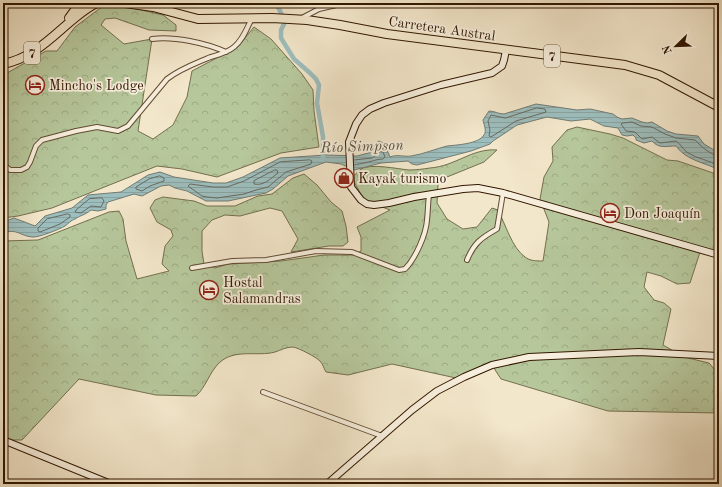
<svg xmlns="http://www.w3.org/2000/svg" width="722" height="487" viewBox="0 0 722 487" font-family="'Old Standard TT',serif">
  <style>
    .forest { fill: url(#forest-crowns); stroke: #746f4e }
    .water { fill: url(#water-rules); stroke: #727b72 }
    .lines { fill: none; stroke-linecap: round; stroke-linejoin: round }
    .shore { stroke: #686a5f; stroke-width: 1 }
    .canal { stroke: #9dbebe; stroke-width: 4.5 }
    .street-casing { stroke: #624b33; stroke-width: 6 }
    .secondary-casing { stroke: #321700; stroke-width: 8 }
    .highway-casing { stroke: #321700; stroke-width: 10 }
    .street { stroke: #f7efdd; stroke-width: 4 }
    .secondary { stroke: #f7efdd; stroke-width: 6 }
    .highway { stroke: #f3e7cb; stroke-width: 8 }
    .labels { text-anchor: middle; stroke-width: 3.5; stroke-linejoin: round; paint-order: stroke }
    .shield { fill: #f7efdd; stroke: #6d5842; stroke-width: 1 }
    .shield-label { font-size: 13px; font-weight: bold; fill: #321700 }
    .street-label { font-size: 14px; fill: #321700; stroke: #f7efdd }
    .poi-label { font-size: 14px; fill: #321700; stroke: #f7efdd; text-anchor: start }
    .water-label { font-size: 15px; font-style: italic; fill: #575142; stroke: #f7efdd }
  </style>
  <defs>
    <pattern id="forest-crowns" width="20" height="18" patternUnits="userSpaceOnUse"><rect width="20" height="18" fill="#b6c79b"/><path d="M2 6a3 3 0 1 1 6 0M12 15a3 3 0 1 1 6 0" fill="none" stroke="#9daa84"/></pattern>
    <pattern id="water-rules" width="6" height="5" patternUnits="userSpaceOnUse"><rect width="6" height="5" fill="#9dbebe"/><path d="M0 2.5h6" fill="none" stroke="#88a3a2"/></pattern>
  </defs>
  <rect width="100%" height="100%" fill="#f3e7cb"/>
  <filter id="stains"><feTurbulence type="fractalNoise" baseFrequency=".005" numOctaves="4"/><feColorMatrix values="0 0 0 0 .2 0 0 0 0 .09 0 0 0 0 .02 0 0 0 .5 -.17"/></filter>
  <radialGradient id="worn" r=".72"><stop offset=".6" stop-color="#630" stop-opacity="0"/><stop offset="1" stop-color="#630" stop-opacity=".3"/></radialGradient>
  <path class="forest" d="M103,6H124L163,15L176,25V31L149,30L115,18L105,19L101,25L124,44L152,39L138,131L153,139L173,125L187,97L192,71L228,52L240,44L254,27L271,39L302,74L313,90L314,111L319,147L281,153L217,177L182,169L157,166L52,208L18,216L3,218V80L7,73L46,51H57L75,27Z
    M577,127L610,134L623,138L667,160L678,161L719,175V254L701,249L690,283L677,284L661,276L647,272L644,287L654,300L664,303L671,309L663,345L684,357L709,363L719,375V413L608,411L501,379L490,362L456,378L392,364L348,375L326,372C324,369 323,364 320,361C316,357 299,348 293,347C286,347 281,350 275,352C257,357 235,348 219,363C209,373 206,387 196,396L156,395L79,379L22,440H11L3,436V241L38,240L109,212L119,211L123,219L126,241L137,279L169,271L162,264L165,246L173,236L171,230L157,222L150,208L155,200L163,197L194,201L207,206H235L258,196L272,194L293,178L304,174L317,185L331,202L342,211L346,226L348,242L343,246H329L291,252L298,239L282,211L270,208L240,216L225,215L212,220L202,231V251L204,264L215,268L228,264L281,261L324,255H354L361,251V237L357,227L390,210L364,200L352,178C355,175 357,172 361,169C370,163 398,169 409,170C416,170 423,169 430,168C456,166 472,148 497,150L484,162L447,177L438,185L437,203L447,219L463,229L477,227L492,208L498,210C505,223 512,248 525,257C530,261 536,261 543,261L549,222L540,199L544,177L553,161L552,147L567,130Z"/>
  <path class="water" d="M536,104L577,110L590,109L613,114L617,117L622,119L632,118L642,122L647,123L652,122L667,131L676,134L698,136L704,144L719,153V170C704,162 687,161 676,146C666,146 659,149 652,141L644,143L636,140V138L633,135L627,136L622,135L618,128L604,126L590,119L571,121L547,117L517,125L493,141L490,144L471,151L417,165L412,164L408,161L381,163L354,170L341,164L326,162L288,176L273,189L266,193L228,201H206L187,191L175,188L169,185L161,186L142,196L134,194L108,202L106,205V209L98,211L91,210C85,215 81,215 75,219C71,220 68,224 65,226C60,229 38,238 32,237C20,236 17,228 3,233V222L14,218L35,226L45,216L72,208L88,195L121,192L148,175L160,172L174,177L213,183H226L243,177L280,158L326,155L357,156L376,151L377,149L375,145L376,143L379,141L389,146L387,150L390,157C397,154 404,157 411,156C424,154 435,149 447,146C456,145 479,144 484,135C487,131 484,125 483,120L489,111C495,111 498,114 504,114Z"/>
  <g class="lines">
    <path class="shore" d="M537,108L545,109L546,112L516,121L491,137L489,136L490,130L488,121L491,115L505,118Z
      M719,156C710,155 701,146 695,140L676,138L665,134L652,127L641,126L632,122L623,123L621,124L626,131L635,132L642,139L652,137L660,143L676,141C681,144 683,150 688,153C698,159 709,160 719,166
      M310,160L312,161L311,164L286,172L268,187L256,190L244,194L217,198L207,197L202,196L188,186L190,184L213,187H227L244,181L280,162Z
      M354,160L372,158L381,151L383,152L385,157L383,159C376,159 371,162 364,163C360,164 358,164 354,165
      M275,170H277L278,173C270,179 264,186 254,184V181Z
      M160,176L164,178V181L150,186L142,191L136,189V187L149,179Z
      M102,198L104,201L101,207L91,206L81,213L75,212L76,210L89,199Z
      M68,214L70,215V217L60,224L40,232L38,231V228L47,219Z"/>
    <path class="canal" d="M276,3L282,15
      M285,22L281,30V38L294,59L310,73L316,79L319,85L317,103L323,137V160"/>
    <defs>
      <path id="street" d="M300,19L319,9L345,3
        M152,39C174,36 206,43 226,52
        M3,164L10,170H21L27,167L30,162L36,146L42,140L76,131L97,127L118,131L128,126L167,79C180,69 194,64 208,58C217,55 227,53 234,47C243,40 247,28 252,18
        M467,260C474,243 481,238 497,229L503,193
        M192,268L232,261L266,260L316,251L352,252L399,270L405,269C415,259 426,235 427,220C428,211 428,203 429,194
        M263,392L382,436"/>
      <path id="secondary" d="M506,50L504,60L502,66L492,73L441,85L384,103L370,109L362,115L356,124L349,142L351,187L361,200L367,204L374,205L389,203L414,197L463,189L478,188L503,193L719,255
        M3,440L111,484
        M327,484L412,410L437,391L464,377L492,365L529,357L639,352L719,356"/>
      <path id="highway" d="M125,3L153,7L198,19L272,18L307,20L340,25L387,34L625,65L659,75L719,107
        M69,18L80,3
        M3,64C31,59 51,38 71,21C80,14 87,7 97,3"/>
    </defs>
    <use href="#street" class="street-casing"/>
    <use href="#secondary" class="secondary-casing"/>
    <use href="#highway" class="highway-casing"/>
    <use href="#street" class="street"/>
    <use href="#secondary" class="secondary"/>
    <use href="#highway" class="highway"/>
  </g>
  <defs>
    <symbol id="hotel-ring" viewBox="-11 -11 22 22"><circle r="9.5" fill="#f7efdd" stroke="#8f2418" stroke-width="1.5"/><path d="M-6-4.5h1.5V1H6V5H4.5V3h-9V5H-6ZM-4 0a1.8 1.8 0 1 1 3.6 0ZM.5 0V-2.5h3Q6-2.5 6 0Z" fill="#8f2418"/></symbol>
    <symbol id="shop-ring" viewBox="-11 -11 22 22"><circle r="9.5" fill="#f7efdd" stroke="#8f2418" stroke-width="1.5"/><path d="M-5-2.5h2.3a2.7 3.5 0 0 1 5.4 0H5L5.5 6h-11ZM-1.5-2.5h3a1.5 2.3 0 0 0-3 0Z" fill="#8f2418"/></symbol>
  </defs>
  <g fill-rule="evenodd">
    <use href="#hotel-ring" x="24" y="74" width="22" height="22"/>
    <use href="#shop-ring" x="333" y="167" width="22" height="22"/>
    <use href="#hotel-ring" x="599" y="202" width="22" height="22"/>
    <use href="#hotel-ring" x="198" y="279" width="22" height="22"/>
  </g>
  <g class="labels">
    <g class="shield">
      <rect x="24" y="42" width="16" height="22" rx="3"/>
      <rect x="544" y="45" width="16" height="22" rx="3"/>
    </g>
    <g class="shield-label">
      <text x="32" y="58">7</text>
      <text x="552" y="61">7</text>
    </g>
    <g class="street-label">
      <text transform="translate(442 28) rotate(8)" y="5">Carretera Austral</text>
    </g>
    <g class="poi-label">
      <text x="49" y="90">Mincho's Lodge</text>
      <text x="358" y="183">Kayak turismo</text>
      <text x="624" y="218">Don Joaquín</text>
      <text x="223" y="287">Hostal<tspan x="223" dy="16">Salamandras</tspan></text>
    </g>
    <g class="water-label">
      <text transform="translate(362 146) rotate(-2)" y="5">Río Simpson</text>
    </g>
  </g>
  <rect width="722" height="487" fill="none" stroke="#f3e7cb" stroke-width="16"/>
  <rect x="4" y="4" width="714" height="479" fill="none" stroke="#321700" stroke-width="2"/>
  <rect x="8" y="8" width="706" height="471" fill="none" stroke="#321700"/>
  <g transform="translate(676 46) rotate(247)" stroke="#f7efdd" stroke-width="3" paint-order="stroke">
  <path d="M0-3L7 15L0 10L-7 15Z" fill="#321700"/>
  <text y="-6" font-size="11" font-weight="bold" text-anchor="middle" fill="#321700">N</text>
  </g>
  <rect width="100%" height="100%" filter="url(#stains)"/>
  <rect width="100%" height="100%" fill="url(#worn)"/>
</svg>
